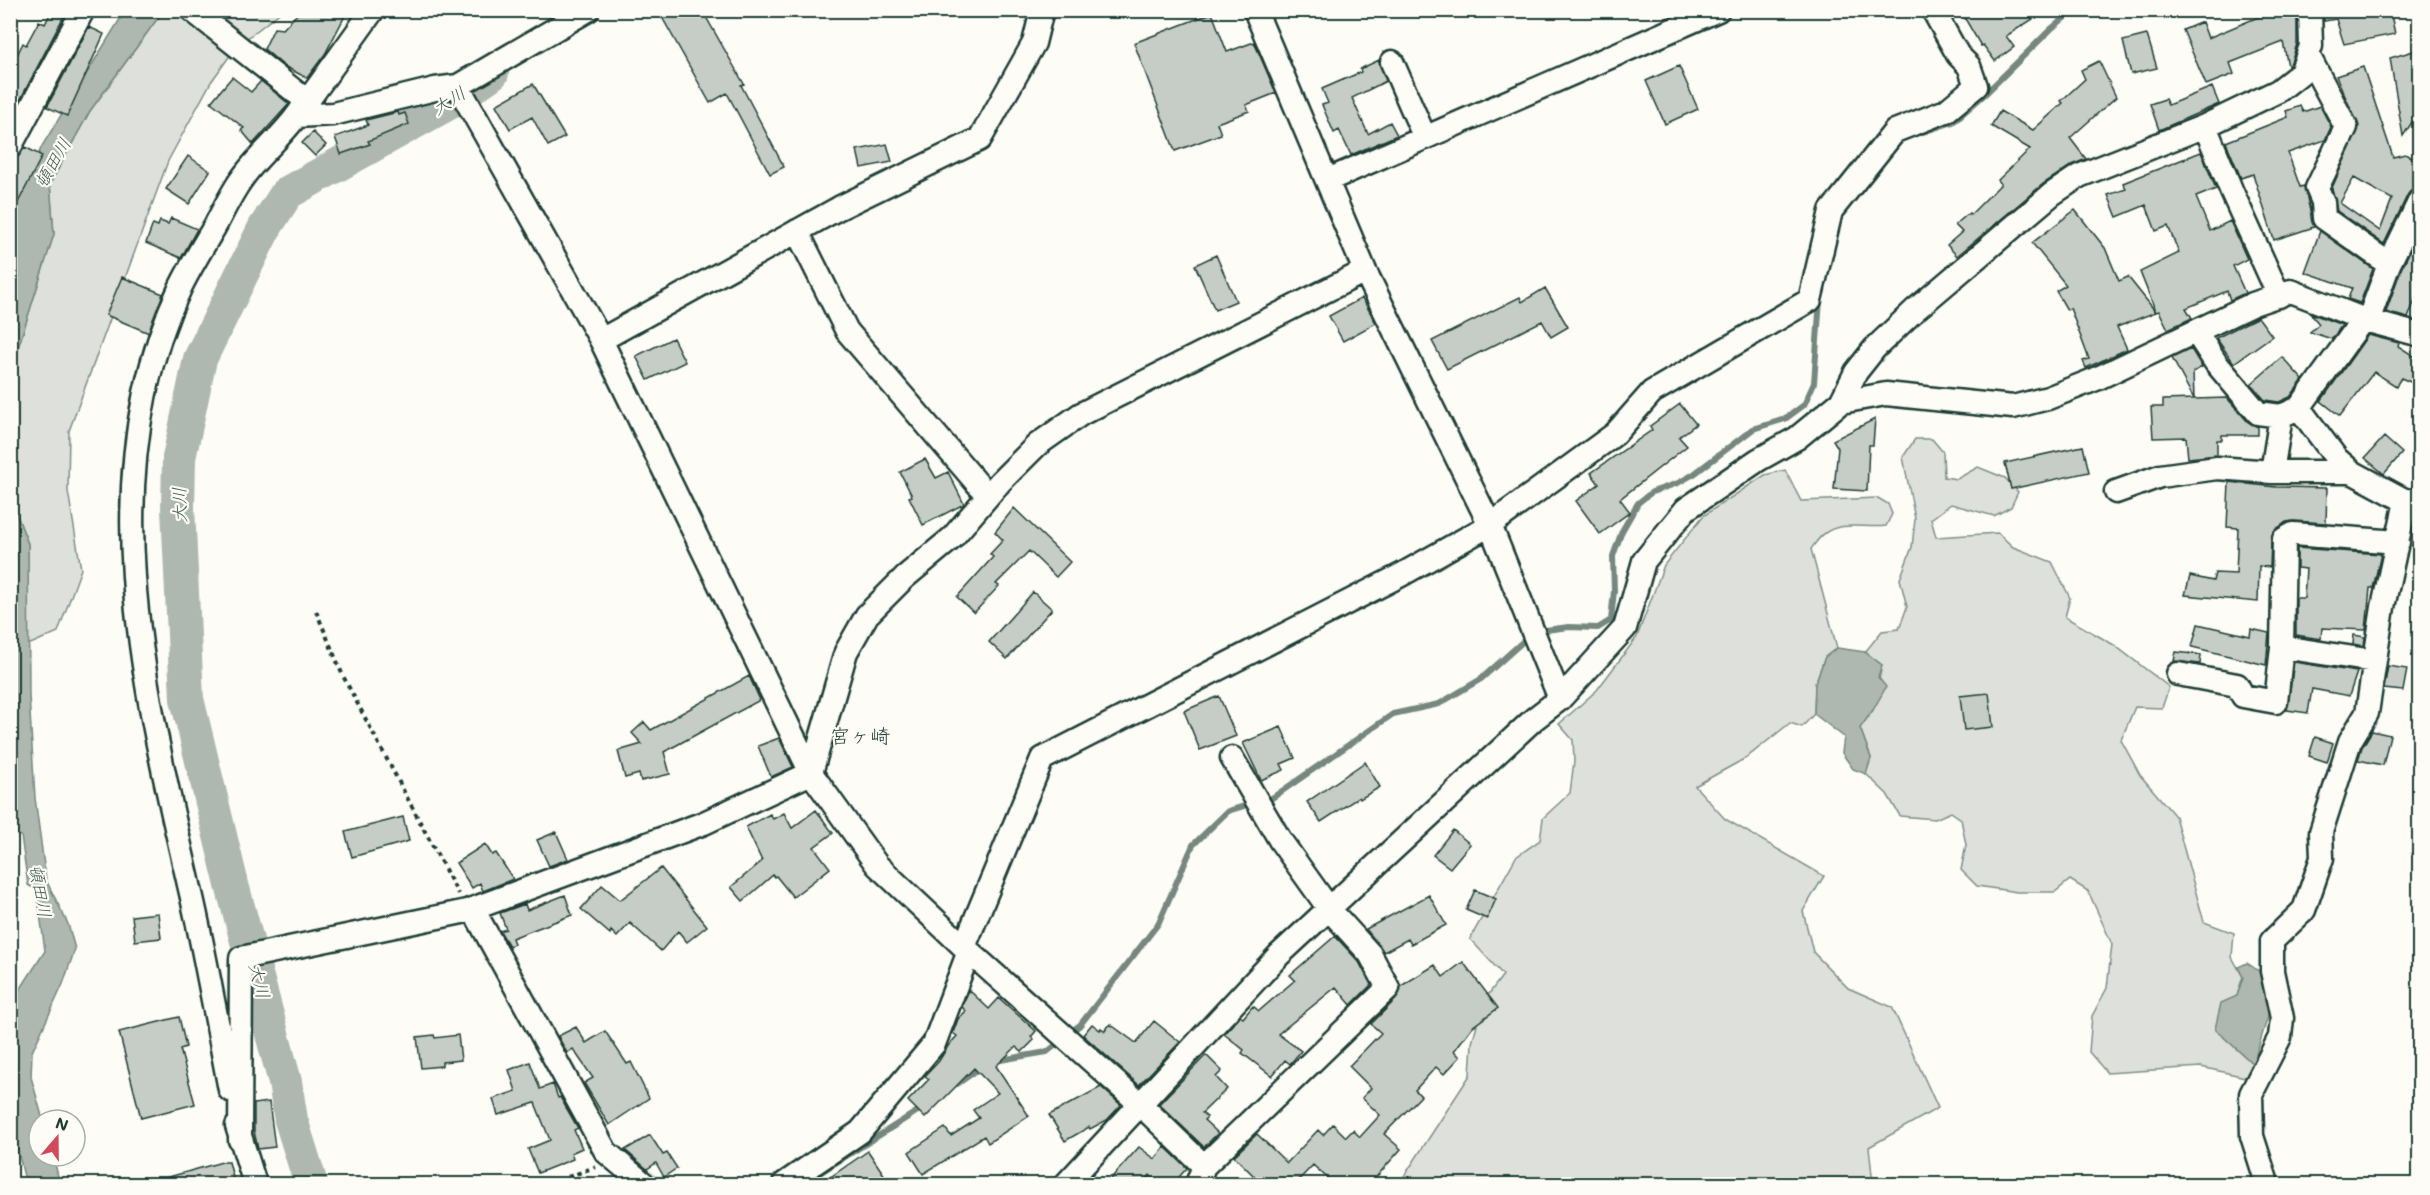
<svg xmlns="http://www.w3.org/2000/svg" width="2430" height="1195" viewBox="0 0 2430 1195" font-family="Mali,'Klee One',sans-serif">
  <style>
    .green { fill: #dde0db; stroke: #7e8e88; stroke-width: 1.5 }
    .water { fill: #aeb8b1; stroke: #75877f; stroke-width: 1.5 }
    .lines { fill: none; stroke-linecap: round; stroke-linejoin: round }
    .stream { stroke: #75877f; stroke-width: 6 }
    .river { stroke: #aeb8b1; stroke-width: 34 }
    .building { fill: #c6cdc7; stroke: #1f3d34; stroke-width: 1.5; fill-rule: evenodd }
    .minor-casing { stroke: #1f3d34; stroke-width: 27 }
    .path { stroke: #1f3d34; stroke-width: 4; stroke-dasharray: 4.5 4.5; stroke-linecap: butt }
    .minor { stroke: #fdfcf7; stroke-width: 22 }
    .labels { text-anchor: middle; stroke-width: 4.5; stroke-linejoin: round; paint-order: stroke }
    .water-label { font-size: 18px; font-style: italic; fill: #435c53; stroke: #fdfcf7 }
    .quarter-label { font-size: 20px; fill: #1f3d34; stroke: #fdfcf7 }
  </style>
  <rect width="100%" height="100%" fill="#fdfcf7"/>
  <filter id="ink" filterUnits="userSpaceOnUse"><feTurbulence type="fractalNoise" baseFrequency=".0167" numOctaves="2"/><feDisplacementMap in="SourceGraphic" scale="12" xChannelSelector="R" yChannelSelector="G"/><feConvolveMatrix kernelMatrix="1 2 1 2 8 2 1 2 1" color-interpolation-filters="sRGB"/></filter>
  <g filter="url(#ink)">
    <path class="green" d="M163,11H282L236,47L211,82L168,161L69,431L68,491L81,569L58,632L28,645V544L16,513L11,475V388L16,354L54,234L50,184L90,111Z
      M1915,439H1932L1943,452L1944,477L1957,479L1978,467L2005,478L2018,492L2011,507L1994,516L1951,504L1931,519L1936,537L1998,533L2013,547L2052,562L2070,598L2065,617L2114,645L2169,687L2162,708L2135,707L2121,740L2140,775L2175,816L2204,922L2234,933L2232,957L2243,977L2237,996L2215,1029L2253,1064L2250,1078L2201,1067L2107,1073L2089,1052L2092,1016L2107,988L2112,944L2088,891L2070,880L2055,892H2017L1977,886L1961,870L1966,845L1961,819L1951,812L1935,819L1900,816L1887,794L1866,774L1871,758L1860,728L1873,710L1882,665L1865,652L1882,631L1899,629L1907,607L1900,579L1912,547L1915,519L1903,457Z
      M1785,470L1801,501L1878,498L1888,504L1892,514L1886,526C1867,529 1840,520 1824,534C1819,537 1815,544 1811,549L1837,648L1825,657L1815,684L1814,714L1802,727L1790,723L1746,758L1695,786L1725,819L1824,876L1803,911L1813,952L1848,988L1892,1007L1938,1108L1869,1147L1873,1184H1399L1470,1075L1472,1043L1483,1002L1503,975L1470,939L1516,857L1540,840L1543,818L1570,793L1574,761L1573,740L1559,724L1597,690L1637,637L1664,565L1703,516L1765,475Z"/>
    <path class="water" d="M125,11H163L90,111L50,184L54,234L16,354L11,388V214L42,146Z
      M11,475L16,513L28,544L29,695L35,798L46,880L68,924L75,949L63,984L32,1052L31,1077L43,1120H39V1156H53L60,1184H26L18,1152L11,1098V1010L12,1002L45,951L37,891L28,885L21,836L11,833Z
      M1837,648L1865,652L1882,665L1878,677L1886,687L1873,710L1860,728L1871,758L1866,774L1853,769L1842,753L1844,737L1814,714L1815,684L1825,657Z
      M2247,963L2266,976L2271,1007L2253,1064L2215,1029L2221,1003L2237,996L2243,977L2238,967Z"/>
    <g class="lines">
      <path class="stream" d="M1920,133L1953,122L1984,95L2051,29L2074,10
        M1538,631L1569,627L1598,628L1611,620L1614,591L1613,556L1622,531L1638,503L1652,492L1678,483L1694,474L1753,429L1785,419L1804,405L1814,383L1820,298
        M1264,800L1272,798L1393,714L1439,704L1481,679L1529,636
        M1068,1034L1080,1025L1158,924L1193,845L1228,811L1254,803
        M995,1061L1047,1052L1061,1041
        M957,1084L983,1066
        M818,1174L924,1107"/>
      <path class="river" d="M311,1184L291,1120L285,1082L232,885L187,699L178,508L179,458L200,359L264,229L287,193L449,103L492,73"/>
    </g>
    <path class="building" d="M52,10H67L17,106L10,102V69L23,43L26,45L39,21L45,24Z
      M301,10H348L325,54L307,78L284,66L264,49L274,28L283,29Z
      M658,10H702L744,84L741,85L784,167L770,174L727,93L710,103Z
      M1960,10H2047L2006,36L2014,47L1995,61L1983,45L1981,46Z
      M2275,10H2297V44L2290,65L2288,66L2283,42L2230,63L2234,74L2206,85L2183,30L2202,22L2208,38Z
      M2324,10H2390L2395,34L2344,44L2336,19L2324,21Z
      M1212,13L1227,52L1254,42L1276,93L1246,105L1249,111L1217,123L1221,134L1175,151L1134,43Z
      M89,27L104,34L67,116L47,107Z
      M2147,35L2157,68L2131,74L2123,41Z
      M2420,49V110L2403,136L2390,58Z
      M1379,60L1386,81L1352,98L1368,134L1390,122L1397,135L1351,155L1339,130L1334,133L1322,105L1328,103L1322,89L1361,72L1360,69Z
      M2099,61L2116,97L2070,138L2086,159L2072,165L2043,184L1957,256L1947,245L1962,232L1955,225L1969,213L1970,215L2001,184L1998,180L2030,149L1991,126L2000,111L2033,130L2063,103L2061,101L2085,79L2081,70Z
      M1679,66L1698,109L1665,124L1646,81Z
      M2363,67L2393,157L2405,154L2420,162V187L2413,189L2408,194L2384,244L2337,211L2332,188L2359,127L2336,76ZM2354,178L2392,199L2380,231L2340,203Z
      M232,77L251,92L261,81L289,104L253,144L241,130L244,128L211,102Z
      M533,84L565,137L548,146L532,117L510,129L496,105Z
      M2212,87L2219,104L2159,130L2150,104L2165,99L2168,105Z
      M2300,106L2303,112L2320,106L2331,127L2325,140L2288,153L2300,187L2304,186L2314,227L2274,240L2253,174L2241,178L2226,142L2288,117L2286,111Z
      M398,112L399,115L405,113L409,124L368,141L370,144L341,154L335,137L368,125L366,120Z
      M313,132L326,145L315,156L302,143Z
      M887,144L892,162L861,168L857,150Z
      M25,147L42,156L10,218V165Z
      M2201,152L2216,189L2196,197L2210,231L2230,221L2247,259L2233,266L2245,293L2230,300L2227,291L2186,308L2192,318L2168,329L2159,311L2156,312L2140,272L2179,253L2168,226L2156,231L2146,205L2117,217L2108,195L2126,189L2123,183Z
      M188,156L210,171L189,204L166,189Z
      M2075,210L2105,248L2119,281L2128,277L2156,312L2117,327L2127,349L2086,368L2083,361L2089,359L2070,308L2067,310L2056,291L2066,285L2032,243Z
      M171,218L197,229L181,258L146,243L153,224L158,226L160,221L168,224Z
      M2320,231L2373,269L2360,303L2348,299L2352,288L2305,272Z
      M2415,241L2420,243V287L2408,318L2386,312L2401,269Z
      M1216,255L1236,301L1215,310L1195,265Z
      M122,277L163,294L149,333L106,315Z
      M1545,288L1568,327L1551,337L1542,321L1447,369L1432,341L1520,297L1522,302Z
      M1362,298L1376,323L1343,341L1329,316Z
      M2310,313L2342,325L2332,339L2310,332L2319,324Z
      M2258,317L2272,336L2234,363L2216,338Z
      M2368,335L2399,343L2398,346L2420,360V386L2401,378L2396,386L2374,372L2340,416L2321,401Z
      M673,338L685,362L648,380L636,356Z
      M2191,349L2202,367L2193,372L2194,399L2227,398L2248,422L2258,427V435H2222V440H2217V455L2188,458L2186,437L2153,438L2151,407H2163V400L2194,399L2172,358Z
      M2282,357L2303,380L2290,397L2279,402L2265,400L2251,384Z
      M1680,404L1696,424L1679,437L1687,446L1620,499L1630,512L1600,534L1576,501L1599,484L1591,473L1652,430L1650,426Z
      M1875,419L1873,445H1869L1867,491L1834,489L1838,448L1833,440Z
      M2384,437L2402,453L2384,474L2365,458Z
      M2083,446L2089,472L2011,489L2005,463Z
      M925,459L936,478L948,472L964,504L923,525L909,497L912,496L900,472Z
      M2229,482L2276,487L2327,488L2326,523L2293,521L2286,522L2273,532L2271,539L2270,567L2259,566L2258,602L2185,595L2190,576L2213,581L2215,573L2236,574L2238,528L2227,527Z
      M1014,508L1070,562L1056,577L1029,551L996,584L999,586L974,613L957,597L993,557L990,554L1003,540L995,532Z
      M2297,548L2381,554L2373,588H2370L2366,630L2322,628L2321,639L2296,635V598H2304L2306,569L2297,568Z
      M1033,592L1052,609L1007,659L989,642Z
      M2198,624L2250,636L2251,629L2269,633L2266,665L2192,647Z
      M2354,635L2365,637L2364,646L2353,644Z
      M2176,652L2201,655L2200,664L2174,661Z
      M2294,662L2357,672L2349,696L2312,689L2308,713L2287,710Z
      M2388,666L2407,669L2403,691L2384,689Z
      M749,676L760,700L664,752L670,774L641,781L639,774L625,778L618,751L642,744L632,733L644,722L651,730Z
      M1989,693L1993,727L1964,730L1960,696Z
      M1219,696L1236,736L1200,750L1184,711Z
      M1281,727L1295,758L1281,764L1284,770L1261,780L1243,743Z
      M2372,731L2390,735L2383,765L2358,760L2362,747Z
      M2315,737L2333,743L2327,762L2309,756Z
      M779,738L793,767L771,777L758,746Z
      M1365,762L1380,787L1360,799L1359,797L1321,822L1307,802Z
      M816,810L833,833L814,847L830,868L793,897L776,876L774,877L773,875L743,901L731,887L762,861L746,827L770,814L773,819L784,813L792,828Z
      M403,817L409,841L352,857L345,832Z
      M1453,830L1470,844L1450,868L1433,855Z
      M556,832L568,859L549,866L537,840Z
      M485,844L492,855L496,853L513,879L483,891L480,883L472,888L456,863Z
      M661,868L707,926L687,942L678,931L661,951L630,923L617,937L611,931L610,934L581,909L602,885L620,900Z
      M1475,890L1496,899L1487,919L1466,910Z
      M565,895L572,915L512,938L514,944L509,946L500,931L506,929L500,913L525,904L527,910Z
      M1429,895L1446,925L1411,944L1408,939L1384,952L1366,929Z
      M158,913L161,938L135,941L132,916Z
      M1335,936L1359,962L1371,985L1351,1005L1336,987L1278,1034L1301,1051L1290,1064L1285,1060L1272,1076L1242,1053L1244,1050L1224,1034L1240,1016L1243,1018L1253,1006L1259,1011L1295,980L1290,975Z
      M1463,962L1498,1008L1472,1027L1454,1051L1460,1057L1444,1074L1436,1067L1415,1090L1421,1096L1384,1134L1401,1149L1369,1185H1335L1313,1165L1294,1185H1263L1234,1156L1257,1134L1287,1163L1318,1130L1323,1135L1333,1124L1346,1137L1353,1130L1360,1137L1380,1115L1362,1098L1371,1088L1349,1066L1381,1033L1371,1024L1397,998L1401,986L1435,965L1443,977Z
      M969,990L989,1009L999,998L1036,1031L1031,1037L1034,1040L1022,1052L1016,1047L996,1066L1029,1116L988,1143L984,1136L923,1174L909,1152L945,1128L951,1136L979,1118L973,1110L998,1093L974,1068L925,1118L908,1101L929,1079L925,1076L939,1061L948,1046L957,1036L953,1033L958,1019L966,1011L962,1007Z
      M179,1017L186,1047L180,1049L195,1104L141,1118L119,1032Z
      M1154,1021L1180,1042L1139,1085L1083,1035L1092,1024L1100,1030L1101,1028L1105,1031L1110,1024L1136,1043Z
      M576,1027L586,1043L605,1031L627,1064L631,1062L649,1098L609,1125L584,1083L593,1078L573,1049L567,1053L558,1036Z
      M434,1035L435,1038L458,1035L461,1060L442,1062V1066L421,1068L417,1037Z
      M1206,1055L1222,1071L1216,1077L1227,1089L1202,1113L1207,1117L1204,1120L1218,1133L1204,1147L1159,1104Z
      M530,1062L540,1089L553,1084L558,1098L560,1097L578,1128L574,1130L582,1148L571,1153L573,1159L538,1173L528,1149L550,1140L535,1103L498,1115L493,1099L516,1091L509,1070Z
      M1101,1087L1121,1105L1107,1120L1090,1129L1089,1127L1065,1141L1049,1115Z
      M269,1102L275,1147L258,1149L254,1131V1104Z
      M650,1135L663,1155L667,1153L677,1168L664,1177L656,1163L647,1169L625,1150Z
      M1139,1147L1155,1159L1165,1147L1187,1168L1172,1185H1160L1150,1175L1142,1185H1105Z
      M868,1151L891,1185H819Z
      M222,1162H229L235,1185H159L158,1180Z"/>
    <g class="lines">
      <defs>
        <path id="minor" d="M192,10L307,101
          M1255,10L1365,271L1490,525L1560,699
          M2308,55L2346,127L2317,188L2323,202L2324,218L2389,264
          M1392,62L1425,138
          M458,86L601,340L811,773L877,865L964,947L1140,1104L1204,1166
          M297,116L333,114L435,89L458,86L588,10
          M2205,126L2232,192L2279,296
          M10,147L83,10
          M1328,180L1718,10
          M797,231L847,331L988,496
          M2368,321L2389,264L2420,200
          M2196,332L2216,363L2258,413L2281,416L2299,408L2364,318
          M601,340L839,208L980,139L1034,43L1042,10
          M1841,402L1856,372L1875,348L1915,310L2052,194L2079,176L2205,126L2278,91L2301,73L2311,46L2310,10
          M2299,408L2337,459L2352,472L2406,501L2420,499
          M2272,472H2352
          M2116,492L2160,476L2217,468L2272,472L2281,416
          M2282,647L2284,539L2293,534L2398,542
          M2178,674L2237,685L2243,696L2276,702L2282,647L2374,661
          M473,909L606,1152L644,1184
          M964,947L1042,759L1401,575L1490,525L1615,434L1652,392L1810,300L1831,211L1895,131L1946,111L1976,86L1969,66L1958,55L1933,10
          M230,1090C218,1028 207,964 193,902C148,705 88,480 181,286C191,266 203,246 215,226C223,211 231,194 241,180C257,156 281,138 298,114C323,80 348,45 373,10
          M237,1126L255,1184
          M240,1140L241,958L467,911L704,823L811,773L846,652L867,615L905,577L952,538L1000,482L1037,445L1081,414L1365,271
          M2266,1180L2252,1136L2251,1094L2280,1037L2282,1018L2272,971V941L2304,910L2322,858L2321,832L2350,741L2367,713L2383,607L2406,501
          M784,1184L860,1132L934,1044L969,951
          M1066,1184L1279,955L1534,719L1560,699L1625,628L1644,561L1686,509L1758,460L1797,438L1841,402L1886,394L2013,407L2048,398L2096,379L2253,304L2291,291L2368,321L2420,335
          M1197,1184L1204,1166L1388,988L1370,954L1330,910L1280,840L1232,758"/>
      </defs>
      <use href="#minor" class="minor-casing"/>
      <path class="path" d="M316,611L343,676L458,894
        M568,1177L595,1167"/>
      <use href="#minor" class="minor"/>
    </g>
  </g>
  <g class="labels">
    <g class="water-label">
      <text transform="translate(449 101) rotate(-32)" y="6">大川</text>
      <text transform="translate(53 163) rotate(-60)" y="6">頓田川</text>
      <text transform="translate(180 505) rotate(-92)" y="6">大川</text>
      <text transform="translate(40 891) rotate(80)" y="6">頓田川</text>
      <text transform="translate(259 981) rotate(76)" y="6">大川</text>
    </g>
    <g class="quarter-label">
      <text x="860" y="743">宮ヶ崎</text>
    </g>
  </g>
  <rect width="2430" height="1195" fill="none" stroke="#fdfcf7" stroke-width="36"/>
  <rect x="18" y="18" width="2394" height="1159" fill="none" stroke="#1f3d34" stroke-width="2" filter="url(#ink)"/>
  <g transform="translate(57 1138) rotate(20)"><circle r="28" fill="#fdfcf7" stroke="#a4b0a9" stroke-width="1.5"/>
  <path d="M0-4.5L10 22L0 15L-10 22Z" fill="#d1495b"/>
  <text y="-9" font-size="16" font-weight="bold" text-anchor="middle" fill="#1f3d34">N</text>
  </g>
</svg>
